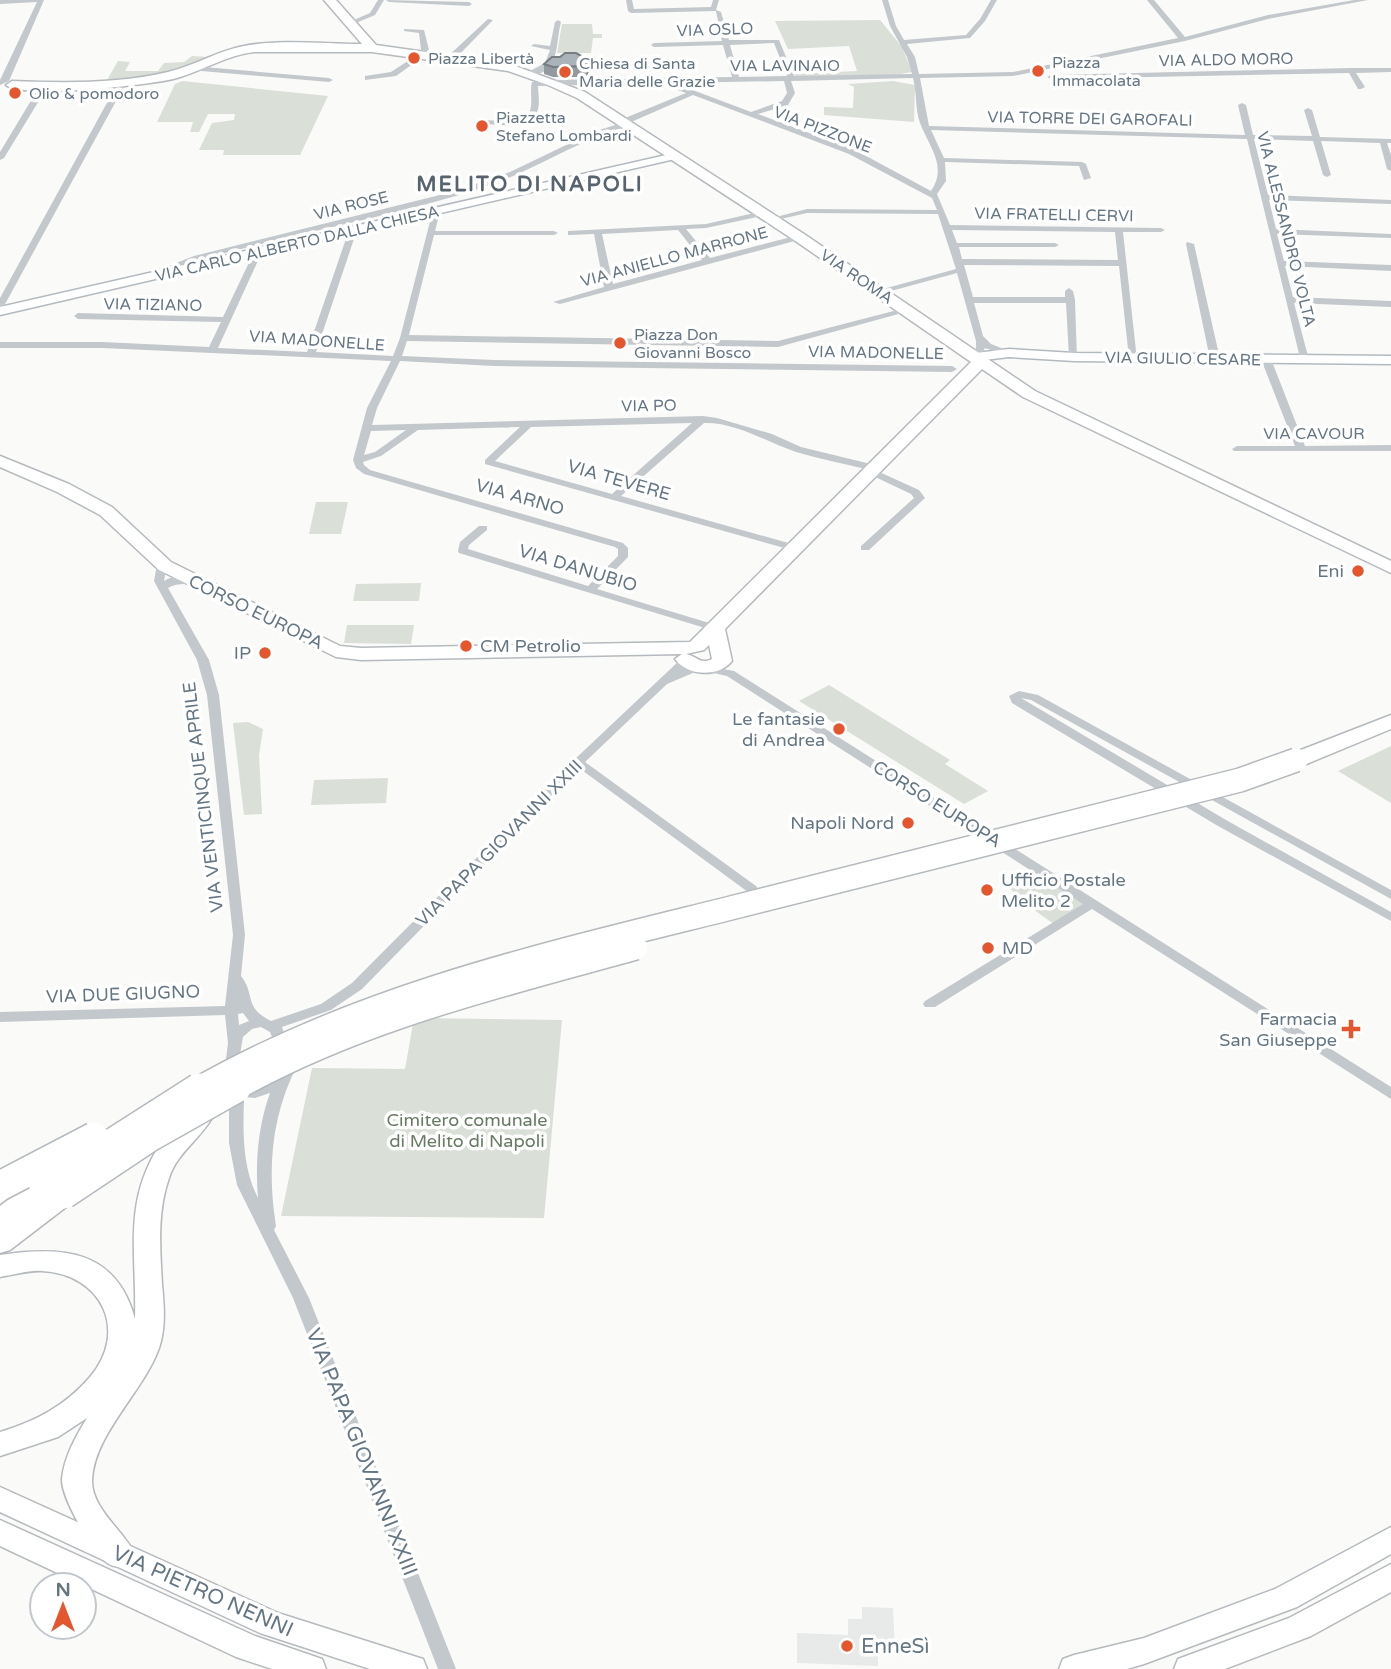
<svg xmlns="http://www.w3.org/2000/svg" width="1391" height="1669" viewBox="0 0 1391 1669" font-family="'Varela Round',sans-serif">
  <style>
    .built { fill: #e8e9e9 }
    .green { fill: #dadfd7 }
    .lines { fill: none; stroke-linecap: round; stroke-linejoin: round }
    .secondary-casing { stroke: #b3babf; stroke-width: 3 }
    .primary-casing { stroke: #b5babe; stroke-width: 3 }
    .highway-casing { stroke: #b4b9bd; stroke-width: 3 }
    .street { fill: #c3c8cc; fill-rule: evenodd }
    .secondary { fill: #fff; fill-rule: evenodd }
    .primary { fill: #fff; fill-rule: evenodd }
    .highway { fill: #fff; fill-rule: evenodd }
    .highway-bridge-far1-casing { stroke: #b4b9bd; stroke-width: 26; stroke-linecap: butt }
    .highway-bridge-casing { stroke: #b4b9bd; stroke-width: 32; stroke-linecap: butt }
    .highway-bridge-far1 { stroke: #fff; stroke-width: 23 }
    .highway-bridge { stroke: #fff; stroke-width: 29 }
    .wall { fill: #929a9f }
    .shaded-wall { fill: #777d82 }
    .building { fill: #aab3b9; stroke: #777d82; stroke-width: 2 }
    .poi-dot { fill: #e4572e; stroke: #fff; stroke-width: 2.5 }
    .labels { text-anchor: middle; stroke-width: 7; stroke-linejoin: round; paint-order: stroke }
    .far-street-label { font-size: 16px; fill: #657683; stroke: #fff }
    .far-poi-label { font-size: 16px; fill: #657683; stroke: #fff; text-anchor: start }
    .street-label { font-size: 18px; fill: #657683; stroke: #fff }
    .poi-label { font-size: 18px; fill: #657683; stroke: #fff; text-anchor: end }
    .park-label { font-size: 18px; fill: #687a64; stroke: #fff }
    .far-district-label { font-size: 21px; font-weight: bold; letter-spacing: 2px; fill: #57646e; stroke: #fff }
    .near-street-label { font-size: 21px; fill: #657683; stroke: #fff }
    .near-poi-label { font-size: 21px; fill: #657683; stroke: #fff; text-anchor: start }
  </style>
  <rect width="100%" height="100%" fill="#fafaf8"/>
  <path class="built" d="M862,1607L893,1608L895,1650H878V1666L797,1663V1633L848,1635V1619H862Z"/>
  <path class="green" d="M880,20L902,47L912,72L883,77L795,78L794,74L857,71L849,46L788,49L775,21Z
    M562,24H592L593,34H602V38H593L591,53H557Z
    M192,56L208,57L171,73L107,80L118,61L130,62L125,71H158L164,63L184,62Z
    M182,81L328,96L300,155H223L224,150H199L212,123L234,120L235,114H208L199,132H190L193,122H157L175,84Z
    M893,81L915,85L914,122L824,115V107L853,108L854,87L848,84Z
    M316,502H348L341,534H309Z
    M421,583L419,601H353L356,584Z
    M347,625H414L411,644L344,643Z
    M829,685L950,760L945,764L988,791L964,804L799,701Z
    M248,722L263,729L259,755L262,814L244,815L233,723Z
    M1391,746V803L1338,771Z
    M388,778L386,803L311,805L314,780Z
    M1033,870L1086,904L1054,924L1021,901L1004,881Z
    M414,1018L562,1020L544,1218L281,1216L312,1068L405,1069Z"/>
  <g class="lines">
    <defs>
      <path id="secondary" d="M675,153L679,154V158L0,315V307Z
        M1009,349L1074,353L1391,356V364L1074,361L1009,357L976,361L970,357L976,353Z"/>
      <path id="primary" d="M324,0H336L376,45L510,64L585,92L804,234L1035,391L1391,561V573L1023,397L982,369L725,629L732,661C718,678 687,676 675,659L682,654L361,660L336,657L159,570L100,515L57,492L0,467V456L69,484L112,507L171,562L340,646L361,648L690,642L971,362L794,240L577,98L548,85L508,71L372,52H254C227,55 204,70 177,78C152,85 23,99 6,85L12,81C63,83 118,84 168,72C194,66 217,51 244,46C280,39 325,44 362,44ZM709,645L712,659C700,665 697,656 686,654L704,650Z
        M0,1487L278,1613L423,1659L427,1669H370L260,1633L0,1512Z
        M0,1520L255,1636L322,1659L326,1669H272L236,1657L0,1546Z
        M1391,1527V1554L1297,1607L1144,1664L1127,1669H1059L1063,1659L1074,1655L1144,1638L1275,1589Z
        M1391,1564V1592L1311,1636L1225,1669H1174L1178,1659L1289,1618Z"/>
      <path id="highway" d="M1391,715V729L1304,765H1288L1285,760L1288,755Z
        M199,1109L208,1111L212,1118C199,1140 177,1153 169,1178C157,1212 160,1249 162,1284C164,1305 166,1328 159,1348C144,1391 93,1435 92,1481C92,1509 123,1530 135,1554L130,1564C123,1566 117,1569 109,1564C94,1555 61,1498 62,1479C64,1457 76,1436 87,1418L58,1437L0,1456V1432C36,1421 65,1406 90,1377C129,1331 102,1274 42,1271C29,1270 13,1275 0,1277V1255C62,1246 116,1249 135,1319C137,1250 121,1197 166,1136C175,1125 185,1113 199,1109Z
        M44,1177L54,1180L57,1186L64,1184L74,1187L78,1194L74,1201L10,1250L0,1253V1206L34,1180Z"/>
    </defs>
    <use href="#secondary" class="secondary-casing"/>
    <use href="#primary" class="primary-casing"/>
    <use href="#highway" class="highway-casing"/>
    <path class="street" d="M0,0H44L9,81L0,85V80L37,2L0,4Z
      M378,0H384L375,15L351,25H347V23L370,13Z
      M386,0L469,2L472,4L469,6L389,2Z
      M626,0H632L634,9L711,7L713,0H719L716,10L721,12L729,40H779L794,76L912,74L907,57L890,26L882,0H888L896,26L904,40L966,35L980,19L991,0H997L985,21L970,38L907,44L915,57L919,74L1013,72L1178,38L1147,0H1154L1185,37L1268,15L1354,0H1368L1268,19L1185,41L1013,76L920,78L929,126L1245,135L1238,105L1242,103L1246,105L1253,135L1312,136L1304,110L1308,108L1312,110L1320,137L1391,139V143H1387L1391,155V171L1387,169L1380,143L1321,141L1331,175L1327,177L1323,175L1313,141L1254,139L1268,195L1391,200V204L1269,200L1276,229L1391,234V238L1277,234L1284,261L1391,265V271L1285,266L1293,297L1391,301V307L1294,303L1309,360L1307,362H1301L1247,139L931,130L944,158L1082,162L1086,164L1091,178L1084,180L1079,166L945,162L946,181L937,194L950,225L1161,228L1165,230L1161,232H1123L1137,360L1134,361L1129,358L1119,266L964,265L973,297H1065V291L1069,288L1073,291L1075,300L1077,359L1074,360L1069,357L1066,303H974L983,336L991,344L1014,353L1009,356L985,348L979,359H973L971,357L976,348V341L957,273L880,294L876,291L956,269L938,214L807,213L772,221L768,219L807,209L937,210L932,198L849,154L693,95L631,122H625V118L686,93L667,86V83L538,86C538,93 540,102 538,109C533,130 501,125 485,124L482,131H476L475,129L480,120C495,119 529,128 531,106C532,97 530,90 532,82H535L552,80L732,77L723,45L654,47L651,45L654,43L722,41L716,11L631,13L628,11ZM774,43L787,76L739,77L730,45ZM913,78C917,93 915,109 920,123C929,147 948,166 931,191L855,150L758,114L788,105L795,93L791,81ZM784,81L787,93L782,101L751,112L674,83ZM952,230L1115,232L1118,260L962,259L959,247H1055L1059,245L1055,243H957Z
      M488,19L493,20L452,62H446V58Z
      M558,20L561,22C555,44 561,74 528,76V72L545,63L550,50L531,46L534,44L550,46L555,22Z
      M404,29L424,30L429,50L425,57L421,58L396,76L365,80V76L391,72L417,55L420,54L421,50L419,33L404,31Z
      M193,66L329,78L333,80L329,82L190,70L189,68Z
      M1351,68H1391V72L1356,73L1365,87L1361,89H1358L1349,73L1051,79L1047,77L1051,75Z
      M120,79L127,81L4,306L0,309V298Z
      M41,84L48,86L4,158L0,160V152Z
      M625,122L629,124L628,126C578,140 535,170 485,187C392,217 295,233 200,260L172,271L163,277L156,275L166,267L194,256L452,192L510,172L593,132Z
      M433,210L440,212L435,231H554L558,233L554,235H434L409,335L778,341L909,307L913,310L778,347L407,341L402,356L494,360L952,366L957,369L952,372L494,366L400,361L377,408L372,425L703,416L717,418L772,434L801,447L879,466L881,468L877,471L919,490L925,498L869,550H861V546L914,498L911,494L869,474L867,472L870,470C846,464 820,459 796,452C766,442 736,422 704,423L621,496L799,546L800,548L795,551L485,464V460L520,427L418,430L381,456L363,462L364,465L370,470L623,543L628,548V557L597,589L719,626L720,628L719,630L715,631L459,553L458,551L460,542L479,526H487V530L469,545L468,549L588,586L618,556V549L615,547L364,474L356,468L353,460L367,408L391,361L102,348H0V342H102L209,347L221,322L78,319L74,316L78,313L223,317L254,252L258,249L262,252L218,348L307,352L349,230L353,228L357,230L316,352L393,356L400,338ZM692,423L612,494L495,461L531,427ZM406,430L375,452L364,455L371,431Z
      M763,211L767,213L766,215L706,228L686,229L710,258L799,235L803,237L802,239L560,304L553,302L604,287L594,234L571,235H568V231L706,224ZM678,230L702,260L613,284L602,234Z
      M1187,242L1194,244L1220,359L1215,362L1210,359L1186,244Z
      M1266,356L1271,359L1305,446L1391,445V451H1234L1232,449L1237,446H1295L1261,359Z
      M162,561L167,564L164,581C173,575 190,574 198,580C190,587 179,581 168,588L209,660L219,695L245,935L241,976C256,995 243,1007 271,1021L321,1004L352,983L574,760L681,659L685,658L691,661L683,669L696,664L734,671L1391,1087V1099L1092,909L935,1007H925L923,1004L925,1001L1083,904L727,676L700,670L667,684L585,762L756,886L758,889L756,892H748L579,768L362,989L331,1010L282,1027L290,1050L288,1053H278L270,1032L261,1027L252,1029L243,1037L236,1077H226L224,1074L228,1043L225,1015L0,1022V1012L225,1006L233,935L207,695L197,660L154,581L157,564ZM243,1013L249,1021L239,1025L238,1014Z
      M1019,691L1038,695L1391,890V899L1031,700L1021,698L1226,820L1391,912V921L1218,826L1012,703L1009,696Z
      M291,1059L296,1061L298,1064C271,1115 267,1170 276,1226L274,1230L309,1298L456,1669H438L293,1298L237,1185L229,1143V1090L231,1087C238,1085 242,1088 249,1088C268,1089 278,1075 286,1061ZM270,1093C258,1126 255,1163 258,1198C242,1167 243,1132 244,1097L255,1098Z"/>
    <use href="#secondary" class="secondary"/>
    <use href="#primary" class="primary"/>
    <use href="#highway" class="highway"/>
    <defs>
      <path id="highway-bridge-far1" d="M196,1090C359,997 538,956 719,911C892,867 1066,824 1240,780L1296,760
        M233,1090C358,1019 499,986 636,948"/>
      <path id="highway-bridge" d="M0,1186L94,1137
        M44,1187L199,1088
        M64,1194L151,1136L236,1088"/>
    </defs>
    <use href="#highway-bridge-far1" class="highway-bridge-far1-casing"/>
    <use href="#highway-bridge" class="highway-bridge-casing"/>
    <use href="#highway-bridge-far1" class="highway-bridge-far1"/>
    <use href="#highway-bridge" class="highway-bridge"/>
  </g>
  <path class="wall" d="M576,53L589,70L587,77H553L544,74V64L560,57Z"/>
  <path class="shaded-wall" d="M589,60V70L587,77V66Z"/>
  <path class="building" d="M565,53H576L589,60L587,66L553,67L544,64L552,57H560Z"/>
  <g class="poi-dot">
    <circle cx="414" cy="58" r="7"/>
    <circle cx="1038" cy="71" r="7"/>
    <circle cx="565" cy="72" r="7"/>
    <circle cx="15" cy="93" r="7"/>
    <circle cx="482" cy="126" r="7"/>
    <circle cx="620" cy="343" r="7"/>
    <circle cx="1358" cy="571" r="7"/>
    <circle cx="466" cy="646" r="7"/>
    <circle cx="265" cy="653" r="7"/>
    <circle cx="839" cy="729" r="7"/>
    <circle cx="908" cy="823" r="7"/>
    <circle cx="987" cy="890" r="7"/>
    <circle cx="988" cy="948" r="7"/>
    <path d="M1347.5 1018.5h7v7h7v7h-7v7h-7v-7h-7v-7h7z"/>
    <circle cx="847" cy="1646" r="7"/>
  </g>
  <g class="labels">
    <g class="far-street-label">
      <text transform="translate(715 29) rotate(-2)" y="6">VIA OSLO</text>
      <text transform="translate(1226 59) rotate(-1)" y="6">VIA ALDO MORO</text>
      <text x="785" y="71">VIA LAVINAIO</text>
      <text transform="translate(1090 118) rotate(1)" y="6">VIA TORRE DEI GAROFALI</text>
      <text transform="translate(823 129) rotate(21)" y="6">VIA PIZZONE</text>
      <text transform="translate(351 205) rotate(-14)" y="6">VIA ROSE</text>
      <text transform="translate(1054 214) rotate(1)" y="6">VIA FRATELLI CERVI</text>
      <text transform="translate(1287 229) rotate(76)" y="6">VIA ALESSANDRO VOLTA</text>
      <text transform="translate(297 243) rotate(-13)" y="6">VIA CARLO ALBERTO DALLA CHIESA</text>
      <text transform="translate(674 256) rotate(-15)" y="6">VIA ANIELLO MARRONE</text>
      <text transform="translate(857 276) rotate(34)" y="6">VIA ROMA</text>
      <text transform="translate(153 304) rotate(1)" y="6">VIA TIZIANO</text>
      <text transform="translate(317 340) rotate(4)" y="6">VIA MADONELLE</text>
      <text transform="translate(876 352) rotate(1)" y="6">VIA MADONELLE</text>
      <text transform="translate(1183 358) rotate(1)" y="6">VIA GIULIO CESARE</text>
      <text transform="translate(649 405) rotate(-1)" y="6">VIA PO</text>
      <text x="1314" y="439">VIA CAVOUR</text>
    </g>
    <g class="far-poi-label">
      <text x="428" y="64">Piazza Libertà</text>
      <text x="1052" y="68">Piazza<tspan x="1052" dy="18">Immacolata</tspan></text>
      <text x="579" y="69">Chiesa di Santa<tspan x="579" dy="18">Maria delle Grazie</tspan></text>
      <text x="29" y="99">Olio &amp; pomodoro</text>
      <text x="496" y="123">Piazzetta<tspan x="496" dy="18">Stefano Lombardi</tspan></text>
      <text x="634" y="340">Piazza Don<tspan x="634" dy="18">Giovanni Bosco</tspan></text>
    </g>
    <g class="street-label">
      <text transform="translate(619 480) rotate(16)" y="6">VIA TEVERE</text>
      <text transform="translate(520 497) rotate(16)" y="6">VIA ARNO</text>
      <text transform="translate(578 568) rotate(17)" y="6">VIA DANUBIO</text>
      <text transform="translate(256 612) rotate(26)" y="6">CORSO EUROPA</text>
      <text transform="translate(203 797) rotate(-97)" y="6">VIA VENTICINQUE APRILE</text>
      <text transform="translate(937 804) rotate(32)" y="6">CORSO EUROPA</text>
      <text transform="translate(499 843) rotate(-45)" y="6">VIA PAPA GIOVANNI XXIII</text>
      <text transform="translate(123 994) rotate(-2)" y="6">VIA DUE GIUGNO</text>
    </g>
    <g class="poi-label">
      <text x="1344" y="577">Eni</text>
      <text x="480" y="652" text-anchor="start">CM Petrolio</text>
      <text x="251" y="659">IP</text>
      <text x="825" y="725">Le fantasie<tspan x="825" dy="21">di Andrea</tspan></text>
      <text x="894" y="829">Napoli Nord</text>
      <text x="1001" y="886" text-anchor="start">Ufficio Postale<tspan x="1001" dy="21">Melito 2</tspan></text>
      <text x="1002" y="954" text-anchor="start">MD</text>
      <text x="1337" y="1025">Farmacia<tspan x="1337" dy="21">San Giuseppe</tspan></text>
    </g>
    <g class="park-label">
      <text x="467" y="1126">Cimitero comunale<tspan x="467" dy="21">di Melito di Napoli</tspan></text>
    </g>
    <g class="far-district-label">
      <text x="530" y="191">MELITO DI NAPOLI</text>
    </g>
    <g class="near-street-label">
      <text transform="translate(362 1452) rotate(68)" y="7">VIA PAPA GIOVANNI XXIII</text>
      <text transform="translate(203 1591) rotate(24)" y="7">VIA PIETRO NENNI</text>
    </g>
    <g class="near-poi-label">
      <text x="861" y="1653">EnneSì</text>
    </g>
  </g>
  <g transform="translate(63 1606)"><circle r="33" fill="#ffffff" stroke="#c1c8cd" stroke-width="2"/>
  <path d="M0-5L12 26L0 18L-12 26Z" fill="#e4572e"/>
  <text y="-10" font-size="19" font-weight="bold" text-anchor="middle" fill="#657683">N</text>
  </g>
</svg>
